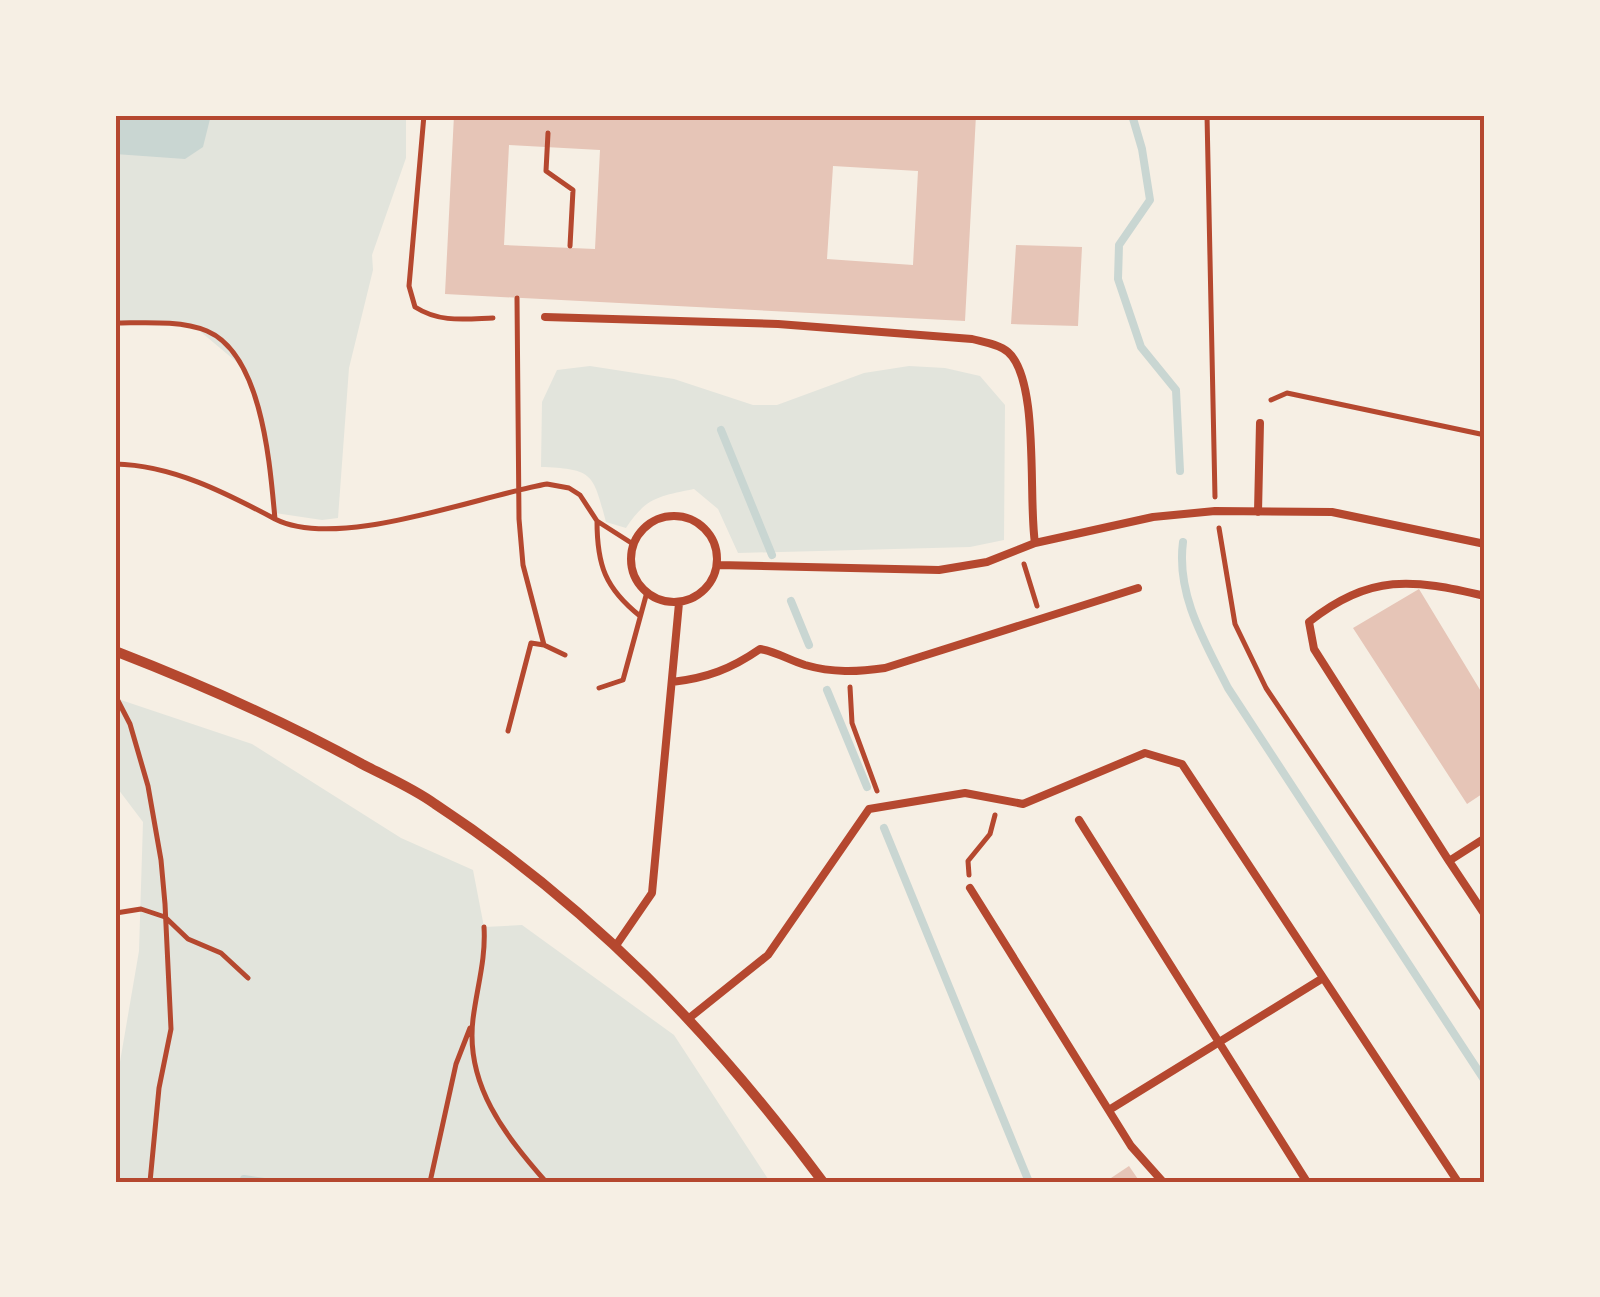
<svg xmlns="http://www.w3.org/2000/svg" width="1600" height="1297" viewBox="0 0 1600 1297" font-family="'Source Sans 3',sans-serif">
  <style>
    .green { fill: #e2e4dc }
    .water { fill: #c9d6d2 }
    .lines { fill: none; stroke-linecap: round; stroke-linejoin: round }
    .stream { stroke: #c9d6d2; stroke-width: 8 }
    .building { fill: #e6c5b7; fill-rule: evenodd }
    .path { stroke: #b5482f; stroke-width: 5 }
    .service { stroke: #b5482f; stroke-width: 8 }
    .minor { stroke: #b5482f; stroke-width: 10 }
    .neatline { fill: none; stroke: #b5482f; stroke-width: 4 }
  </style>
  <rect width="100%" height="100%" fill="#f6efe4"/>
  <path class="green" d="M115,115H406V158L372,255L373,270L349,368L338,518L322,520L275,513L261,412L239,364L195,327L115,321Z
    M590,366L674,379L753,405H777L864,373L909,366L945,368L980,376L1005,405L1004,540L970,547L738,553L718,509L694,489C660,496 646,497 626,528L606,522C593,473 593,469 541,467L542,402L557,370Z
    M115,698L252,744L401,838L473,870L484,927L522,925L674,1035L770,1182H115V1091L139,951L143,822L115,785Z"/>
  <path class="water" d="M115,115H211L203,147L185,159L115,154Z"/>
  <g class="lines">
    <path class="stream" d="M1132,115L1142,149L1150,200L1119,245L1118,279L1141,347L1176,390L1180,471
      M721,430L772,555
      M1183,542C1176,595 1205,642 1228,688L1485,1081
      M791,601L809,645
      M827,690L867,787
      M884,828L1029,1182
      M244,1179L264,1182"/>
  </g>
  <path class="building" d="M454,115H976L965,321L445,294ZM509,145L600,150L595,249L504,245ZM833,166L918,171L913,265L827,259Z
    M1016,245L1082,247L1078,326L1011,324Z
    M1419,589L1485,698V792L1467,804L1353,628Z
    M1129,1166L1140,1182H1105Z"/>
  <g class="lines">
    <path class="path" d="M424,115L409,286L415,307C440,323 465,319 493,318
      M1207,115L1215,497
      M548,133L546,171L573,190L570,246
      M517,298L519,519L523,565L544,645L565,655
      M115,323C143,323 180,320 207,331C263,355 270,467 275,519C338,551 478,496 547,484L569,488L580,495L597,521L633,544
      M1271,400L1287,393L1485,435
      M115,464C172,465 226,493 275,519
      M597,521C597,565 605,588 640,616
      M1219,528L1235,624L1266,688L1485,1013
      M1024,564L1037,606
      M850,687L852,723L877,791
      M599,688L623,680L647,592
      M115,695L130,724L148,786L161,860L165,904L171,1029L159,1088L150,1182
      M508,731L531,643L544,645
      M969,875L968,861L990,834L995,815
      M116,913L141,909L165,917L188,939L221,953L248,978
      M484,927C486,959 477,987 473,1019C465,1085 505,1135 546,1182
      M430,1182L456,1064L470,1028"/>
    <path class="service" d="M545,317L778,324L972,339C983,342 999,344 1008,352C1040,380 1028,499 1035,543
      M1258,512L1260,423
      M631 559a43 43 0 1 1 86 0a43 43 0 1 1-86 0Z
      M718,565L939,570L987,562L1035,543L1153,517L1215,511L1332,512L1485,544
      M672,682C707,678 731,669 760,649C777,652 789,660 805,665C833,673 857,672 885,668L1138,588
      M1079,820L1307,1182
      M1485,838L1449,861L1485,915
      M1449,861L1314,649L1309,622C1370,573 1413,579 1485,596
      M970,888L1131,1146L1163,1182
      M617,944L652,893L679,603
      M688,1019L768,955L869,809L965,793L1023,804L1145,753L1182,764L1458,1182
      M1109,1110L1323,978"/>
    <path class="minor" d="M115,651C200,684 282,720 362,764C387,777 413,788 435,804C590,906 713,1034 823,1182"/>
  </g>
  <rect width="1600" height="1297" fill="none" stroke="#f6efe4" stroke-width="235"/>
  <rect x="118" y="118" width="1364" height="1062" class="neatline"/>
</svg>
